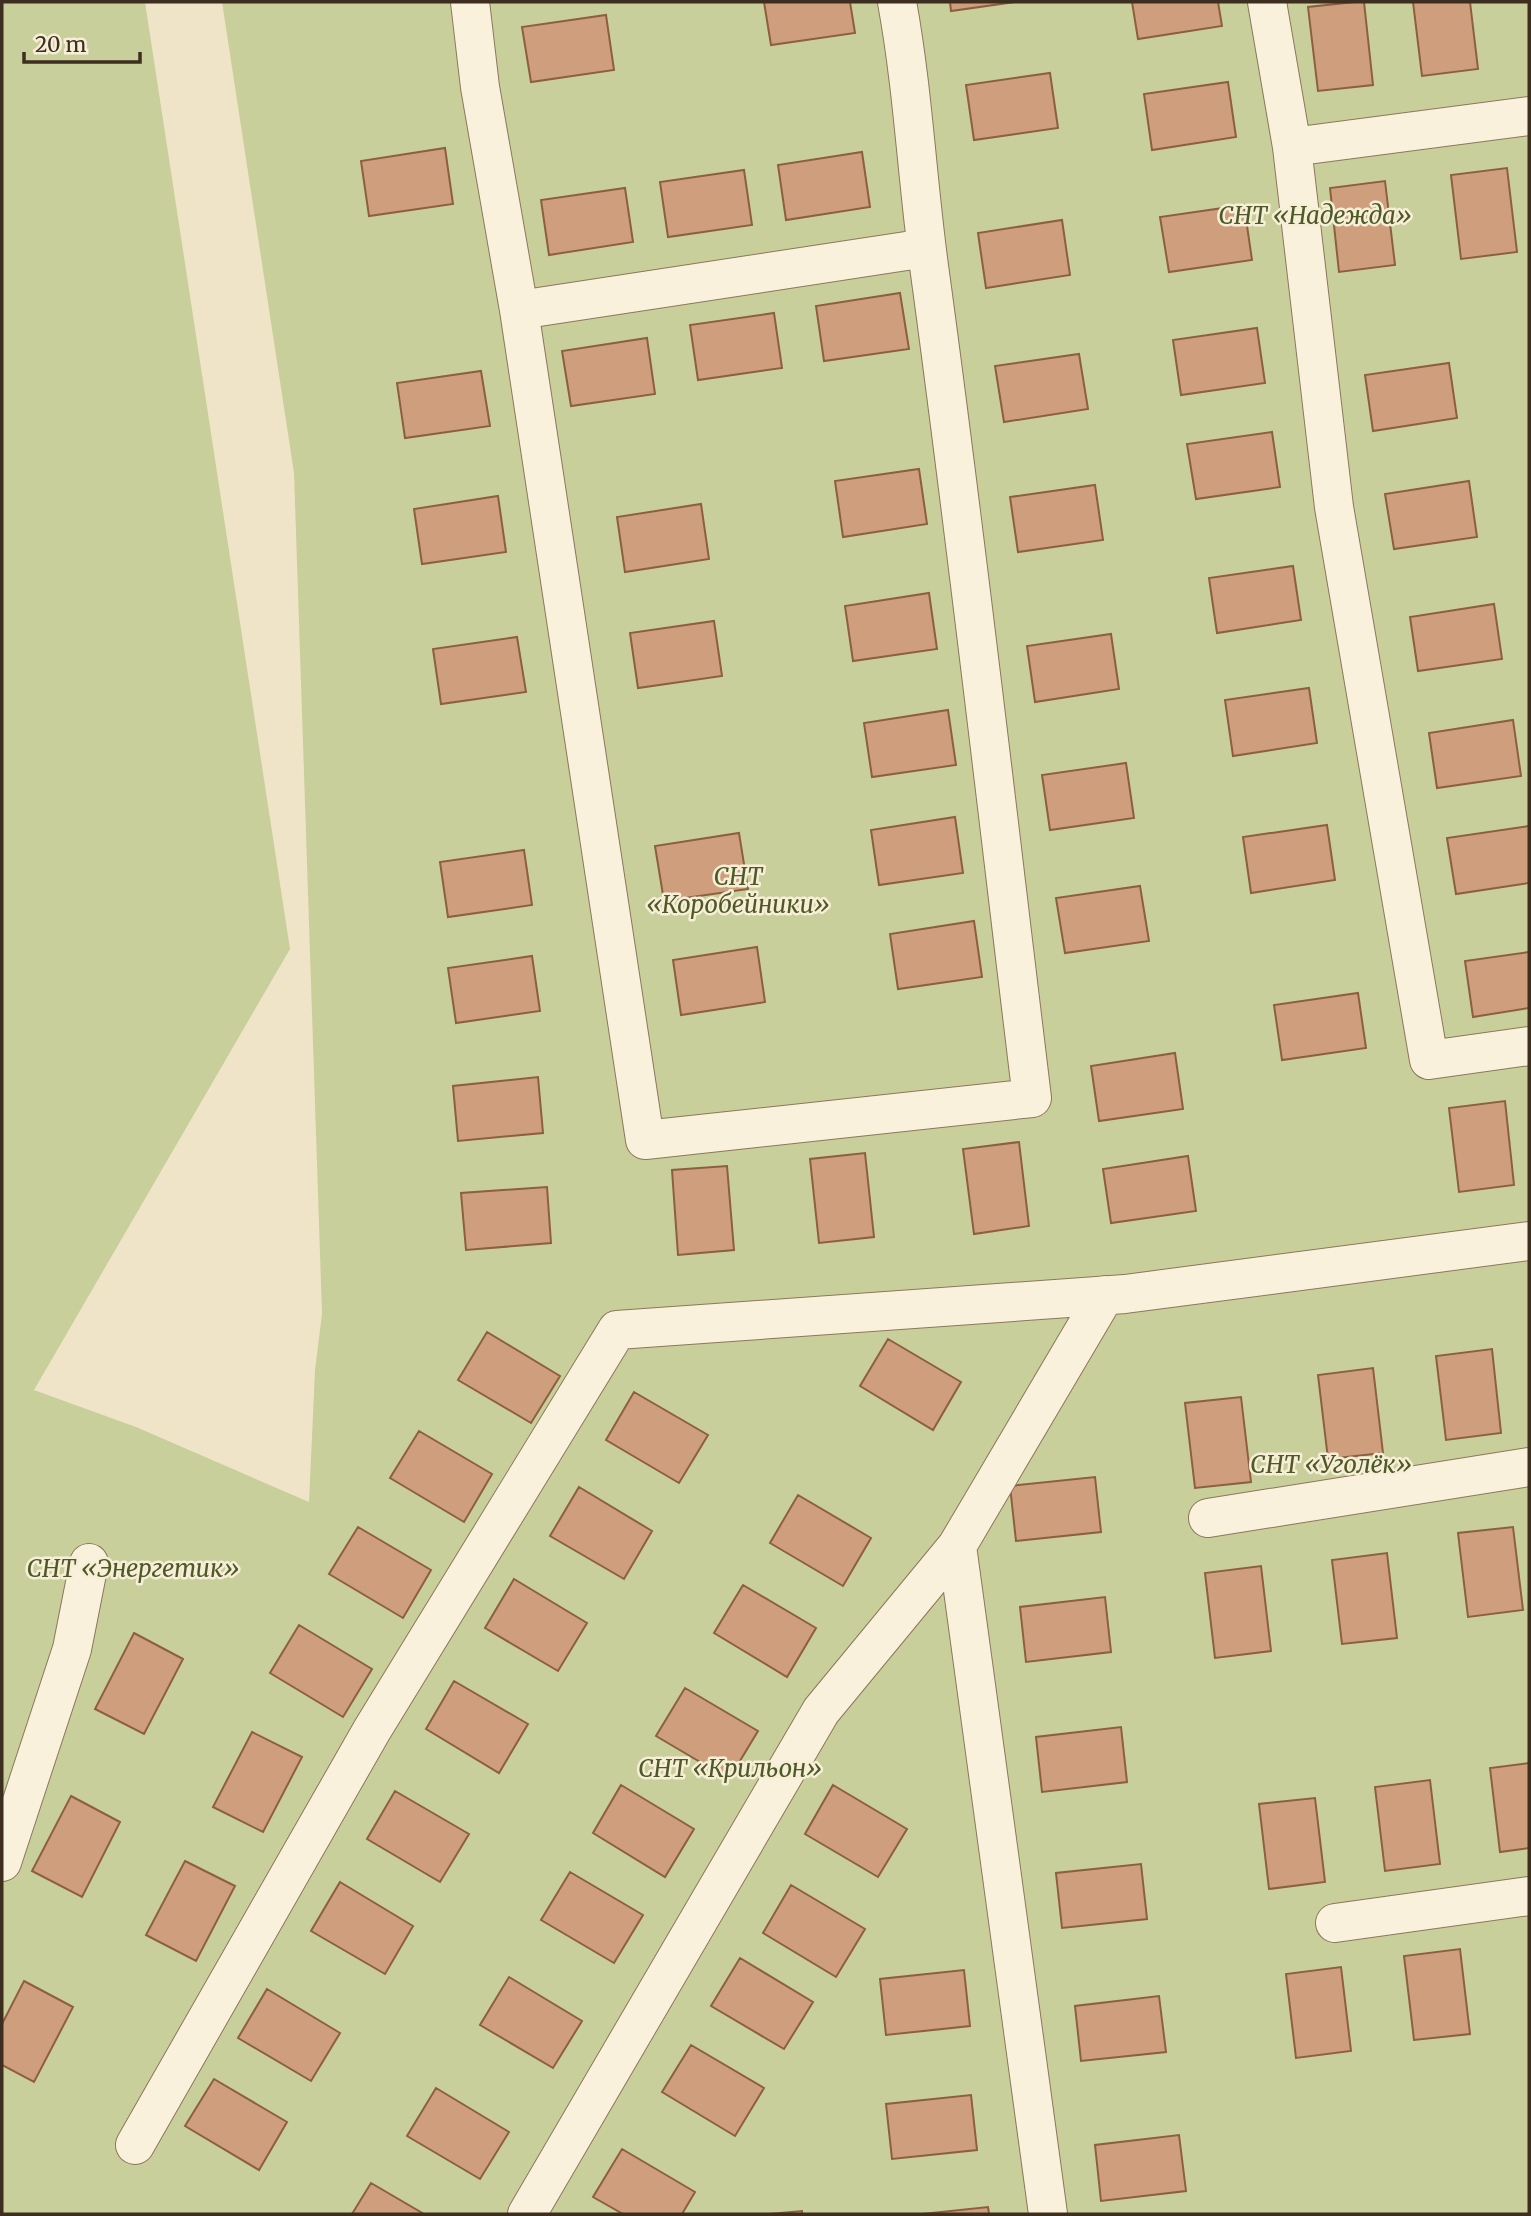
<svg xmlns="http://www.w3.org/2000/svg" width="1531" height="2216" viewBox="0 0 1531 2216" font-family="Merriweather,serif">
  <style>
    .green { fill: #c9cf9b }
    .building { fill: #cf9f7d; stroke: #8d5f41; stroke-width: 2 }
    .lines { fill: none; stroke-linecap: round; stroke-linejoin: round }
    .minor-casing { stroke: #8d765c; stroke-width: 40 }
    .minor { stroke: #faf1dc; stroke-width: 38 }
    .labels { text-anchor: middle; stroke-width: 5; stroke-linejoin: round; paint-order: stroke }
    .park-label { font-size: 24px; font-style: italic; fill: #4d5a26; stroke: #f7eed8 }
  </style>
  <rect width="100%" height="100%" fill="#f0e4c8"/>
  <path class="green" d="M2,2H145L290,949L34,1390L136,1427L309,1502L315,1370L322,1314L294,473L222,2H1529V2214H2Z"/>
  <path class="building" d="M764,2H850L855,33L771,45Z
    M950,2H1015L951,11Z
    M1132,2H1218L1222,26L1138,39Z
    M1355,2H1364L1373,85L1318,91L1308,7Z
    M1413,2H1470L1478,69L1422,76Z
    M606,15L614,70L531,82L522,27Z
    M1050,73L1058,128L974,140L966,85Z
    M1228,82L1236,137L1152,150L1144,94Z
    M445,148L453,204L369,216L361,161Z
    M862,152L870,207L786,220L778,165Z
    M1507,168L1517,252L1461,259L1451,175Z
    M744,170L752,225L668,237L660,182Z
    M1385,181L1395,265L1339,272L1330,188Z
    M625,188L633,242L549,255L541,200Z
    M1244,205L1252,260L1169,272L1160,217Z
    M1062,220L1070,275L986,288L978,233Z
    M900,293L909,349L824,361L816,306Z
    M774,313L782,368L698,380L690,325Z
    M1257,328L1265,383L1181,395L1173,340Z
    M647,338L655,394L571,406L562,351Z
    M1079,354L1088,409L1004,422L995,366Z
    M1449,363L1457,418L1373,431L1365,375Z
    M481,371L490,426L405,438L397,383Z
    M1272,432L1280,487L1196,499L1187,444Z
    M919,469L927,524L843,537L835,481Z
    M1469,481L1477,537L1394,549L1385,494Z
    M1095,485L1103,540L1018,552L1010,497Z
    M498,496L506,552L422,564L414,509Z
    M701,504L709,559L625,572L617,517Z
    M1293,566L1301,620L1217,633L1209,578Z
    M929,593L937,649L853,661L845,606Z
    M1494,604L1502,659L1418,671L1410,617Z
    M714,621L722,676L638,688L630,633Z
    M1111,634L1119,689L1035,702L1027,646Z
    M517,637L526,692L441,704L433,649Z
    M1309,688L1317,743L1233,756L1225,700Z
    M948,710L956,765L872,777L864,723Z
    M1513,720L1521,776L1437,788L1429,733Z
    M1126,763L1134,818L1050,830L1042,775Z
    M955,817L963,873L879,885L871,830Z
    M1327,825L1335,880L1251,893L1243,837Z
    M1529,826V883L1456,894L1447,838Z
    M739,833L748,889L664,901L655,846Z
    M524,850L532,905L448,917L440,862Z
    M1140,886L1149,941L1065,953L1056,898Z
    M974,921L982,977L898,989L890,934Z
    M757,947L765,1002L681,1015L673,960Z
    M1529,952V1008L1473,1017L1465,961Z
    M532,956L540,1011L456,1023L448,968Z
    M1358,993L1366,1048L1282,1060L1274,1005Z
    M1175,1053L1183,1109L1099,1121L1091,1066Z
    M538,1077L543,1133L458,1141L453,1086Z
    M1505,1101L1514,1185L1459,1192L1449,1108Z
    M1019,1142L1029,1226L974,1234L963,1149Z
    M865,1153L874,1237L819,1243L810,1159Z
    M1188,1156L1196,1211L1111,1223L1103,1169Z
    M727,1166L734,1250L678,1255L672,1170Z
    M547,1187L551,1243L466,1250L461,1193Z
    M487,1332L560,1376L531,1423L458,1380Z
    M888,1339L961,1382L933,1430L860,1386Z
    M1492,1349L1501,1433L1446,1440L1436,1356Z
    M1373,1368L1383,1453L1328,1459L1318,1375Z
    M634,1392L708,1435L679,1483L606,1440Z
    M1241,1397L1251,1482L1195,1488L1185,1403Z
    M419,1431L492,1474L464,1522L390,1478Z
    M1095,1477L1101,1532L1016,1541L1010,1486Z
    M579,1487L652,1531L624,1579L550,1536Z
    M798,1495L871,1538L843,1586L770,1543Z
    M358,1527L431,1570L403,1618L329,1574Z
    M1513,1527L1523,1610L1468,1617L1458,1533Z
    M1387,1553L1397,1638L1342,1644L1332,1560Z
    M1261,1566L1271,1651L1215,1658L1205,1573Z
    M514,1579L587,1623L558,1671L485,1628Z
    M743,1585L816,1628L787,1677L714,1633Z
    M1105,1597L1111,1652L1026,1662L1020,1607Z
    M299,1625L372,1669L343,1717L270,1673Z
    M134,1633L183,1659L144,1734L95,1709Z
    M454,1681L528,1724L499,1773L426,1729Z
    M685,1688L758,1731L729,1779L656,1736Z
    M1121,1727L1127,1782L1042,1792L1036,1737Z
    M252,1732L302,1757L263,1832L213,1807Z
    M1529,1763V1848L1500,1852L1490,1768Z
    M1430,1780L1440,1864L1385,1871L1375,1787Z
    M621,1785L694,1829L665,1877L593,1833Z
    M833,1785L907,1829L878,1877L805,1834Z
    M395,1791L469,1834L440,1882L367,1839Z
    M71,1796L120,1822L82,1897L32,1871Z
    M1315,1798L1325,1882L1269,1889L1259,1804Z
    M185,1861L235,1886L196,1961L146,1935Z
    M1141,1864L1147,1919L1062,1928L1056,1873Z
    M570,1872L643,1915L614,1963L541,1920Z
    M340,1882L413,1926L385,1974L311,1931Z
    M791,1885L865,1929L836,1977L763,1933Z
    M1460,1949L1470,2034L1414,2040L1404,1956Z
    M740,1958L813,2002L784,2049L711,2006Z
    M1341,1967L1351,2051L1296,2058L1286,1974Z
    M964,1970L970,2026L886,2035L880,1979Z
    M509,1977L582,2021L553,2068L480,2025Z
    M24,1981L73,2007L34,2082L2,2065V2024Z
    M267,1989L340,2033L311,2081L238,2038Z
    M1159,1996L1166,2052L1081,2061L1075,2006Z
    M691,2045L764,2088L735,2136L662,2092Z
    M214,2079L287,2122L259,2170L185,2126Z
    M436,2088L509,2132L480,2179L407,2136Z
    M971,2095L977,2150L892,2159L886,2104Z
    M1179,2135L1186,2191L1101,2201L1095,2145Z
    M622,2149L695,2192L682,2214H623L593,2197Z
    M371,2183L424,2214H352Z
    M988,2207L989,2214H922Z
    M802,2211V2214H769Z"/>
  <g class="lines">
    <defs>
      <path id="minor" d="M470,2L480,87L519,310L645,1140L1032,1098C998,820 967,543 929,266C917,178 913,89 897,2
        M1267,2L1292,147L1334,507L1429,1060L1529,1046
        M1292,147L1529,116
        M519,310L926,248
        M1208,1518L1529,1467
        M957,1546L1048,2214
        M2,1862L72,1649L89,1563
        M1335,1923L1529,1896
        M135,2145L372,1730L617,1330L1125,1294L1529,1241
        M527,2214L821,1711L957,1546L1105,1295"/>
    </defs>
    <use href="#minor" class="minor-casing"/>
    <use href="#minor" class="minor"/>
  </g>
  <g class="labels">
    <g class="park-label">
      <text x="1315" y="224">СНТ «Надежда»</text>
      <text x="738" y="885">СНТ<tspan x="738" dy="28">«Коробейники»</tspan></text>
      <text x="1331" y="1473">СНТ «Уголёк»</text>
      <text x="133" y="1577">СНТ «Энергетик»</text>
      <text x="730" y="1777">СНТ «Крильон»</text>
    </g>
  </g>
  <rect width="1531" height="2216" fill="none" stroke="#3d2e20" stroke-width="7"/>
  <path d="M24 52v10h116v-10" fill="none" stroke="#3d2e20" stroke-width="3.5"/>
  <text x="35" y="52" font-size="21" fill="#3d2e20" stroke="#f7eed8" stroke-width="5" paint-order="stroke">20 m</text>
</svg>
